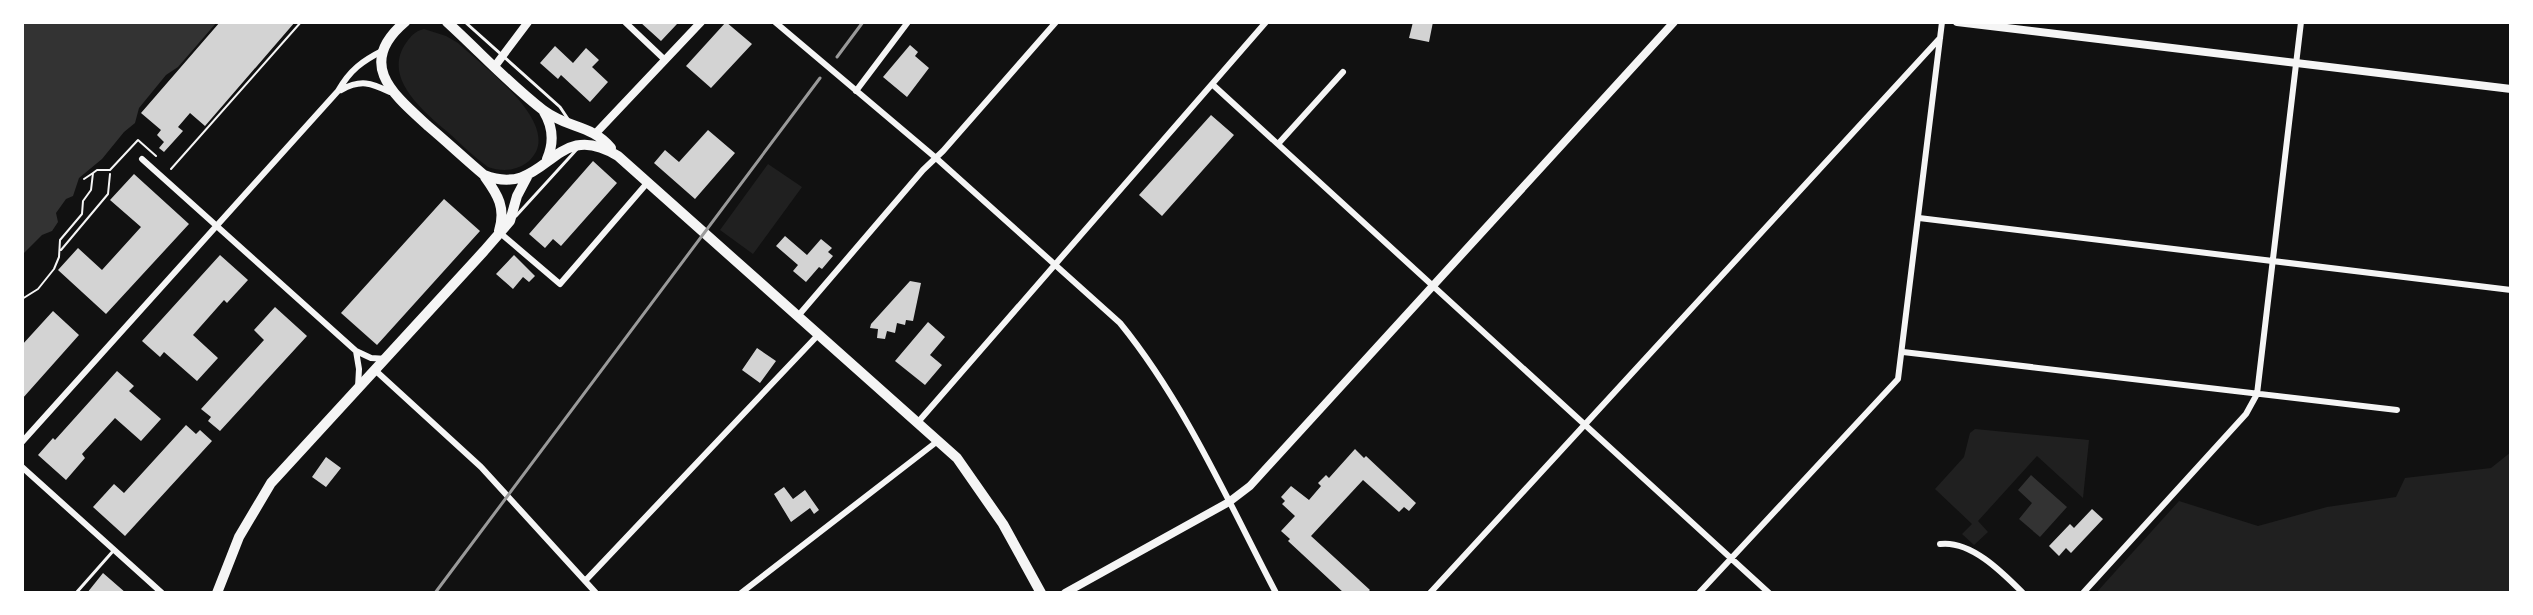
<svg xmlns="http://www.w3.org/2000/svg" width="2533" height="615" viewBox="0 0 2533 615" font-family="Rubik,sans-serif">
  <style>
    .green { fill: #202020 }
    .water { fill: #333 }
    .building { fill: #d3d3d3 }
    .lines { fill: none; stroke-linecap: round; stroke-linejoin: round }
    .path { stroke: #f5f5f5; stroke-width: 2 }
    .service { stroke: #f5f5f5; stroke-width: 3 }
    .minor { stroke: #f5f5f5; stroke-width: 6 }
    .tertiary { stroke: #f5f5f5; stroke-width: 8 }
    .primary { stroke: #f5f5f5; stroke-width: 10 }
    .rail { stroke: #9a9a9a; stroke-width: 3 }
  </style>
  <rect width="100%" height="100%" fill="#111"/>
  <path class="green" d="M424,29L446,36L458,43C481,65 567,126 529,161C517,171 502,172 488,167C474,157 462,145 450,134C426,113 381,79 406,43C411,36 415,31 424,29Z
    M768,164L802,187L753,254L720,230Z
    M1975,429L2089,440L2083,498L2037,456L1978,521L1988,532L1974,545L1962,534L1972,524L1935,489L1964,457L1970,433Z
    M2511,452V593H2096L2179,501L2258,526L2327,507L2396,497L2405,478L2491,468Z"/>
  <path class="water" d="M22,22H217L178,67L166,75L139,108L135,123L124,132L102,159L79,178L73,196L66,199L56,213L58,222L52,231L42,235L22,255Z
    M2031,475L2067,507L2040,537L2019,519L2032,503L2018,490Z"/>
  <path class="building" d="M220,22H295L205,126L190,113L178,127L183,131L164,152L159,148L164,142L157,135L161,130L141,113Z
    M640,22H675L677,24L661,41Z
    M726,22L752,44L711,88L686,66Z
    M1413,22H1433L1429,42L1409,38Z
    M910,45L918,52L915,56L929,68L907,97L883,77Z
    M555,46L573,63L586,48L599,60L592,67L608,82L590,102L561,75L558,79L540,63Z
    M1211,115L1234,135L1162,216L1139,195Z
    M708,130L735,153L695,199L654,163L665,150L679,162Z
    M593,161L617,183L561,246L553,239L545,248L529,234Z
    M134,174L189,224L106,314L58,270L78,248L102,270L141,227L110,200Z
    M444,199L480,231L377,345L341,313Z
    M785,236L807,255L821,239L832,248L828,252L833,256L822,269L819,267L806,282L793,271L798,265L776,246Z
    M220,255L248,280L227,303L224,300L193,335L218,358L197,381L164,352L160,357L142,341Z
    M514,255L535,276L529,282L523,277L513,289L496,274Z
    M910,281L921,283L913,321L906,320L905,325L897,323L895,333L887,331L885,339L877,338L878,329L870,328L871,324Z
    M275,307L307,336L220,431L208,421L211,417L201,409L264,340L254,330Z
    M53,311L79,335L22,399V345Z
    M928,322L945,337L930,355L942,365L925,385L895,361Z
    M757,348L776,361L760,383L742,370Z
    M117,371L134,386L129,391L161,419L141,441L115,418L82,454L85,458L66,480L38,455L53,438L55,440Z
    M186,425L196,434L200,430L212,441L125,536L93,507L114,484L124,493Z
    M1355,449L1364,458L1366,456L1416,503L1409,511L1404,507L1399,512L1363,480L1311,536L1370,590L1367,593H1344L1288,541L1290,539L1281,531L1295,516L1282,504L1285,501L1281,497L1291,486L1309,500L1321,486L1318,483L1326,475L1329,478Z
    M326,457L341,468L326,487L312,477Z
    M784,487L793,499L805,490L819,510L814,514L810,508L791,522L774,494Z
    M2092,509L2103,519L2071,553L2066,548L2059,556L2049,546L2070,524L2074,528Z
    M103,573L126,593H87Z"/>
  <g class="lines">
    <path class="path" d="M171,169L301,22
      M84,179L93,173
      M61,250L108,194L110,174
      M22,299L38,289L54,269L59,257L60,240L82,214L83,201L91,190L93,173L97,170H110L138,140L156,156"/>
    <path class="service" d="M465,22L560,107L568,119
      M516,216L578,148
      M76,593L114,550"/>
    <path class="minor" d="M625,22L665,60
      M775,22L936,158L1120,323C1185,403 1228,501 1276,593
      M1212,84L1769,593
      M341,90C361,79 371,83 390,92
      M856,91L908,22
      M1278,144L1343,72
      M142,159L356,351L371,358L387,359
      M1919,218L2511,290
      M499,232L560,284L648,182
      M798,316L923,170L943,151L1056,22
      M356,351L359,369L358,387
      M1903,352L2397,410
      M376,371L481,467L596,593
      M919,421L1266,22
      M22,442L338,91C350,70 362,61 384,50
      M22,467L162,593
      M1940,544C1971,540 2003,573 2023,593
      M585,581L819,334
      M741,593L939,440
      M1430,593L1940,38
      M1699,593L1898,379L1942,22
      M2083,593L2246,414L2257,394L2301,22"/>
    <path class="tertiary" d="M1957,22L2511,89
      M495,66L528,22
      M596,133L701,22
      M1065,593L1229,502L1250,486L1674,22"/>
    <path class="primary" d="M405,22C355,64 394,95 428,126C447,142 465,159 484,175C548,200 552,115 618,156L957,458L1003,524L1041,593
      M447,22C479,51 509,84 543,110C568,129 591,124 611,148
      M544,112C553,127 554,143 547,159
      M485,177C498,195 506,208 499,231
      M217,593L239,537L271,483L484,251L510,221L517,196L527,177"/>
    <path class="rail" d="M837,57L863,22
      M435,593L820,78"/>
  </g>
  <rect width="2533" height="615" fill="none" stroke="#ffffff" stroke-width="48"/>
</svg>
